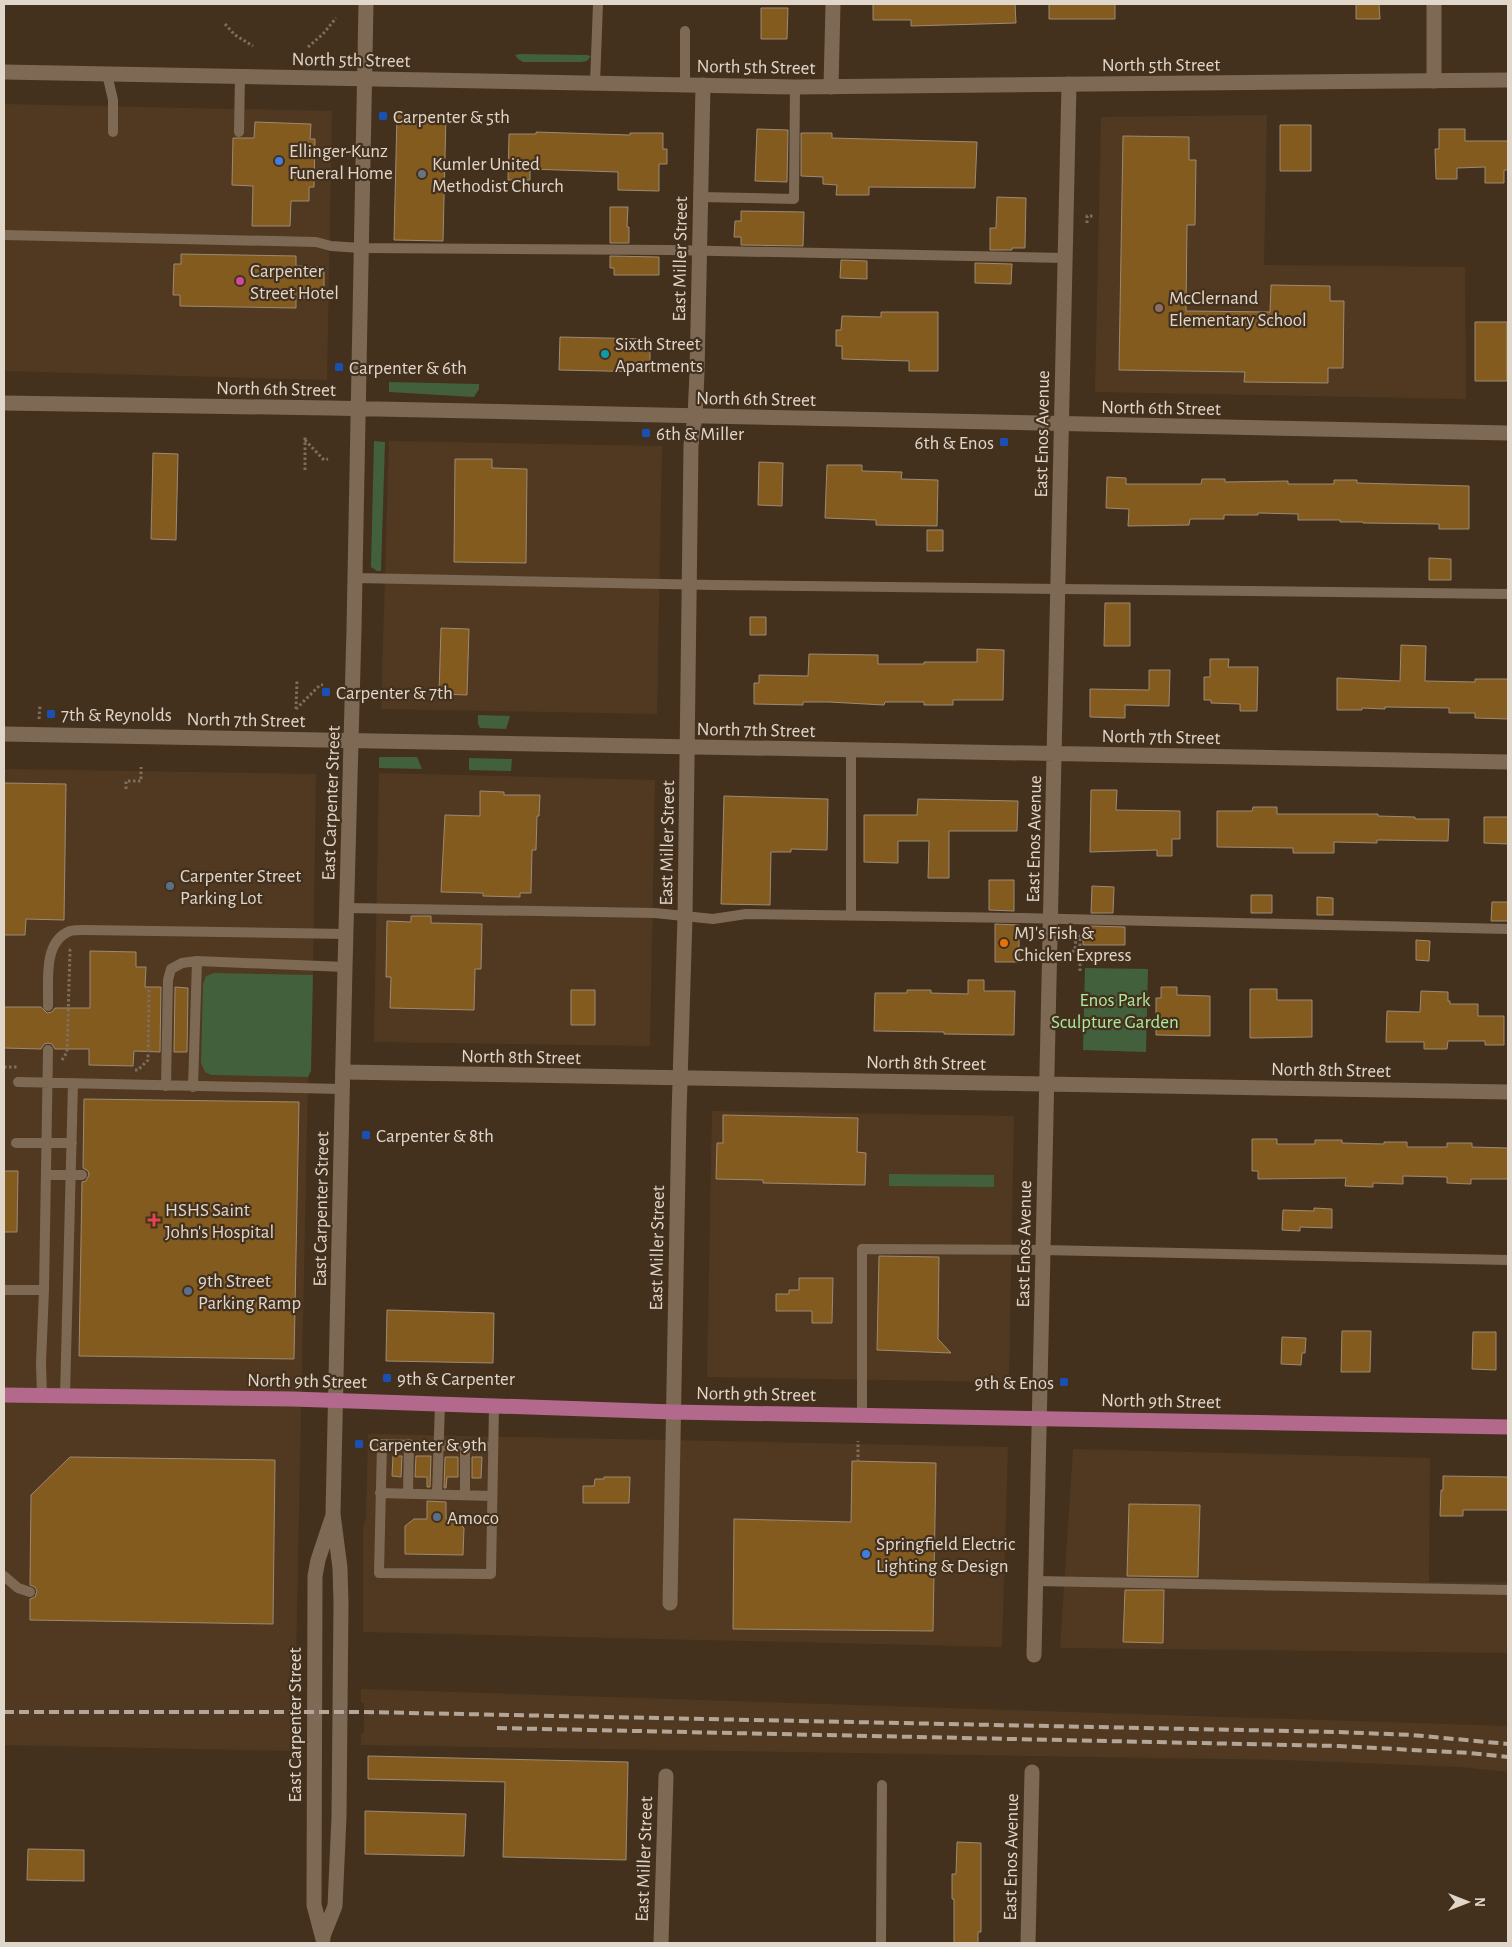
<svg xmlns="http://www.w3.org/2000/svg" width="1512" height="1947" viewBox="0 0 1512 1947" font-family="'Alegreya Sans',sans-serif">
  <style>
    .built { fill: #503920 }
    .green { fill: #42603b }
    .building { fill: #845b1f; stroke: #9d8a73 }
    .lines { fill: none; stroke-linecap: round; stroke-linejoin: round }
    .path { stroke: #7e6e5e; stroke-width: 3; stroke-dasharray: 2.5 2.5; stroke-linecap: butt }
    .lane { stroke: #7e6954; stroke-width: 10 }
    .street { stroke: #7e6954; stroke-width: 15 }
    .secondary { stroke: #7e6954; stroke-width: 15 }
    .primary { stroke: #b3698b; stroke-width: 15 }
    .rail { stroke: #b3a698; stroke-width: 4; stroke-dasharray: 10 5; stroke-linecap: butt }
    .transit-dot { fill: #1a4fb4; stroke: #43311e; stroke-width: 2 }
    .shop-dot { fill: #3f7fe0; stroke: #43311e; stroke-width: 2 }
    .worship-dot { fill: #6b7280; stroke: #43311e; stroke-width: 2 }
    .hotel-dot { fill: #d1479c; stroke: #43311e; stroke-width: 2 }
    .education-dot { fill: #8d6e63; stroke: #43311e; stroke-width: 2 }
    .culture-dot { fill: #0f9aa8; stroke: #43311e; stroke-width: 2 }
    .service-dot { fill: #5c6f8a; stroke: #43311e; stroke-width: 2 }
    .food-dot { fill: #e8710a; stroke: #43311e; stroke-width: 2 }
    .health-dot { fill: #e0444e; stroke: #43311e; stroke-width: 2 }
    .labels { text-anchor: middle; stroke-width: 4.5; stroke-linejoin: round; paint-order: stroke }
    .street-label { font-size: 19px; fill: #e1d6ca; stroke: #43311e }
    .poi-label { font-size: 19px; fill: #e1d6ca; stroke: #43311e; text-anchor: start }
    .park-label { font-size: 19px; fill: #aceb9e; stroke: #43311e }
  </style>
  <rect width="100%" height="100%" fill="#43311e"/>
  <path class="built" d="M4,104L332,111L327,380L4,371Z
    M1267,115L1264,265L1465,267L1466,399L1095,392L1101,117Z
    M389,441L662,446L657,714L381,709Z
    M4,769L316,774L313,975L214,973L204,980L201,1063L211,1075L308,1077L296,1658H292V1689H296V1702L292,1703V1733L296,1734V1751L4,1745Z
    M379,773L655,780L650,1046L374,1042Z
    M712,1111L1014,1116L1009,1382L707,1377Z
    M368,1434L1008,1447L1002,1647L363,1632V1526L366,1520Z
    M1073,1449L1430,1458L1429,1582H1508V1653L1060,1648Z
    M361,1689L1508,1726V1772L1461,1767L1283,1760L361,1745V1734L364,1733V1703H361Z"/>
  <path class="green" d="M520,54L587,55L591,56L587,61L581,62H523L518,59L515,55Z
    M389,382L479,384V389L474,397L389,392Z
    M374,441L385,442L381,571H377L371,567Z
    M478,715L510,716L506,729L480,728L478,724Z
    M379,757H417L422,769L379,768Z
    M469,758L512,759L511,771L469,770Z
    M1085,968L1148,969L1146,1052L1083,1050Z
    M214,973L313,975L311,1071L308,1077L211,1075L205,1072L201,1063L203,984L206,976Z
    M889,1174L994,1175V1187L889,1186Z"/>
  <path class="building" d="M873,4H1015L1016,23L911,26V20H873Z
    M1049,4H1115V19H1049Z
    M1356,4H1379L1380,19H1356Z
    M761,8H788L787,39H761Z
    M397,114L446,115L443,241L394,240Z
    M255,122L311,124L310,139H315L314,187H309V201H291L290,226H252L253,186L232,185L233,138H254Z
    M1280,125H1311V171H1280Z
    M757,129L788,130L787,182L755,181Z
    M1439,129H1465V141H1508V170H1504V183H1485V167L1457,168V179H1436L1435,149H1439Z
    M536,132L630,135V133H663V149H667V164H659V191L618,190V172L530,169V180H508L509,134H536Z
    M801,133H832V138L977,142L975,188L869,187V195H836L837,185L823,184V177L801,176Z
    M1123,136L1189,137V160H1196L1195,225H1187L1186,311L1270,312L1271,285L1330,286V301H1344L1343,368H1328V383L1244,382L1245,372L1119,370Z
    M997,197L1026,198L1025,248H1012V250H990V228H996Z
    M610,207H628L627,227H629V243H610Z
    M741,211L804,212L803,246L741,245V237H734L735,221H741Z
    M181,254L296,256V266L324,267V298H296V308L180,306V295H173L174,264H181Z
    M610,256L659,257V275H614V268H610Z
    M841,260L867,261V279L840,278Z
    M975,263L1012,264L1011,284L975,283Z
    M881,312H938V371H909V361L842,359V346H836V330H841L842,316L881,317Z
    M1475,322H1507V381H1475Z
    M560,337L650,339V372L559,370Z
    M153,453L178,454L176,540L151,539Z
    M455,459H492V468L527,469L526,563L454,562Z
    M759,462L783,463L782,506L758,505Z
    M827,465H862V471L902,472L901,479L938,480L937,526L876,525V520L825,518Z
    M1107,477L1126,478V484H1201L1202,479H1225V482L1288,481V484H1334V480H1357V483L1469,486V529H1439V524L1363,523V522H1340V520H1298V514L1258,513V515H1224V519H1190L1189,525L1128,526L1129,509L1106,508Z
    M927,530H943V551H927Z
    M1429,558L1451,559V580H1429Z
    M1105,603H1130V646H1104Z
    M750,617H766V635H750Z
    M441,628L469,629L467,695L439,694Z
    M1401,645L1426,646L1425,681L1475,682V679H1508V719L1475,718V713H1449V708L1385,707V709L1362,708V710H1337V678L1400,681Z
    M977,649L1004,650L1003,700H953V705H924V702H885L884,705L829,702H803V705L754,704V683H759V675L808,676L809,654L878,655V664H924V662H977Z
    M1210,659H1229L1228,667H1258L1257,711H1240V704L1211,703V700H1204V677H1210Z
    M1149,670H1170L1169,706L1125,705V718L1090,717V689L1149,690Z
    M4,783L66,784L64,920L26,919L25,935H4Z
    M1091,790H1117L1116,810L1180,811V839H1172V856H1157V850L1090,852Z
    M480,791L504,792V795H540L539,816H537L536,850H532L531,893H520V897L483,896V893L441,892L445,815L480,816Z
    M724,796L828,799L827,850L791,849V852H771L770,905L721,904Z
    M918,799L1018,801L1017,831H949V878H928L929,841H898V863L864,862V815H917Z
    M1253,807H1277V814H1378V816L1415,817V819H1449L1448,841L1377,840V843L1334,842V853H1293V848L1217,847V811H1252Z
    M1484,817H1508V844L1484,843Z
    M989,880H1014V911L989,910Z
    M1092,886L1114,887L1113,913H1091Z
    M1251,895H1272V913H1251Z
    M1317,897L1333,898V915H1317Z
    M1492,902H1508V921H1491Z
    M411,916H431V923L482,924L481,969H475L474,1010L390,1008L391,977H386L387,921L411,922Z
    M995,924L1019,925V962H995Z
    M1091,926L1125,927V945H1083V928Z
    M1416,940L1430,941L1429,961L1416,960Z
    M90,951L136,952V967H146L145,987H161L160,1052L134,1051L133,1066L89,1065V1049H55L52,1044L48,1043L44,1044L41,1049L4,1048V1007H41L47,1013L52,1012L55,1008H90Z
    M968,980H984V991H1015L1014,1035L944,1034V1032L874,1031L875,993H907V990H931V993L968,994Z
    M175,987L188,988L187,1052H174Z
    M1161,987H1177V995L1210,996V1036L1156,1035V998H1161Z
    M1250,989H1277V1000H1312V1037L1250,1038Z
    M571,990H595V1025H571Z
    M1421,991L1448,992V1001H1450V1004H1478V1016H1504V1045H1485V1041H1448L1447,1049H1424V1042H1386L1387,1011L1420,1012Z
    M84,1099L299,1102L294,1359L79,1356L82,1182L86,1181L89,1175L88,1171L83,1168Z
    M723,1115L858,1118L857,1152L866,1153L865,1185L763,1183V1180L716,1179L717,1143H723Z
    M1252,1139H1277V1144H1315V1140H1342V1143L1384,1144V1142H1407V1147H1447V1143H1472V1147L1508,1148V1179H1471V1184L1447,1183V1177L1403,1176V1184L1373,1183V1187L1345,1186L1346,1178L1258,1179V1171H1252Z
    M4,1171H18L17,1232H4Z
    M1314,1208L1332,1209V1228L1300,1227V1231L1282,1230L1283,1210L1314,1211Z
    M879,1256L939,1257L938,1339L951,1353L877,1350Z
    M799,1278H833L832,1323H812V1311H776V1294H789V1290H799Z
    M387,1310L494,1313L493,1363L386,1361Z
    M1342,1331H1371L1370,1372H1341Z
    M1473,1332H1496V1370L1472,1369Z
    M1282,1337L1306,1338L1305,1353H1302L1301,1365L1281,1364Z
    M393,1456H402L401,1477L392,1476Z
    M416,1456H431L430,1487H427V1477H415Z
    M70,1457L275,1460L273,1624L30,1620V1599L35,1597L37,1591L35,1587L30,1585L31,1495Z
    M445,1457H458V1477H447L446,1488H444Z
    M472,1457H482L481,1478H472Z
    M852,1461L936,1463L933,1631L733,1629L734,1519L851,1522Z
    M1443,1476L1508,1477V1510H1463V1516H1440L1441,1490H1443Z
    M604,1477H630L629,1503H583V1486H594L595,1479H604Z
    M427,1501L446,1502V1519H455L464,1528L463,1555L405,1554V1526L414,1519H427Z
    M1129,1504L1200,1505L1198,1577L1127,1576Z
    M1125,1590H1164L1163,1643L1123,1642Z
    M368,1756L628,1762L626,1860L503,1857L505,1782L368,1779Z
    M365,1811L466,1814L464,1856L365,1854Z
    M957,1842L981,1843V1932H978V1943H954V1899H952V1874H956Z
    M28,1849L84,1850V1881L27,1880Z"/>
  <g class="lines">
    <path class="path" d="M225,24L235,35L253,46
      M308,47L323,34L336,18
      M1087,223V216H1095
      M305,440L324,460L328,459
      M305,470V436
      M296,709L320,685H323
      M296,709L297,681
      M39,719L40,705
      M126,789V781H141V767
      M1072,952L1075,950L1076,936H1080
      M1080,971V936
      M62,1060L67,1052L70,950L72,948
      M4,1067H17
      M135,1070H138L148,1060L149,990
      M858,1462V1441"/>
    <path class="lane" d="M107,74L113,100V132
      M595,83L598,4
      M685,85V31
      M239,132L240,76
      M700,197L794,199L795,87
      M4,235L316,242L331,246L361,248L670,250L1066,258
      M355,578L714,585L1508,594
      M851,751V916
      M347,908L655,913L713,919L746,914L1021,918L1508,929
      M48,1006C49,983 42,942 70,931C74,930 81,930 85,930L346,934
      M18,1082L342,1089
      M166,1086L168,980L171,969L182,963L197,961L345,967
      M193,1087L197,961
      M16,1143H72
      M46,1175H82
      M4,1290H44
      M42,1396L41,1363L44,1290L48,1050
      M65,1396L73,1083
      M862,1415V1249L1043,1250L1508,1260
      M493,1447L382,1444L379,1573L491,1574L494,1406
      M380,1493L492,1496
      M408,1493L409,1444
      M437,1494L440,1404
      M465,1495V1447
      M4,1576L18,1588L30,1592
      M1035,1581L1508,1590
      M881,1943L882,1785"/>
    <path class="street" d="M1434,4V81
      M831,87L833,4
      M4,734L1508,762
      M343,1072L1508,1092
      M670,1603L679,1115L685,917L691,445L695,416L697,373L703,85
      M1034,1655L1069,84
      M661,1943L666,1776
      M1028,1943L1032,1772"/>
    <path class="secondary" d="M4,72L795,87L1508,80
      M4,403L329,408L1508,433
      M323,1936L335,1906L339,1817L341,1603L340,1568L333,1514L345,967L354,629L366,4
      M323,1939L314,1905L315,1576L318,1560L332,1518"/>
    <path class="primary" d="M4,1395L293,1399L673,1412L1508,1427"/>
    <path class="rail" d="M4,1712H364L1338,1732L1412,1735L1508,1744
      M497,1728L1339,1746L1469,1753L1508,1757"/>
  </g>
  <g class="transit-dot">
    <rect x="378" y="111" width="10" height="10" rx="2.5"/>
    <rect x="334" y="362" width="10" height="10" rx="2.5"/>
    <rect x="641" y="428" width="10" height="10" rx="2.5"/>
    <rect x="999" y="437" width="10" height="10" rx="2.5"/>
    <rect x="321" y="687" width="10" height="10" rx="2.5"/>
    <rect x="46" y="709" width="10" height="10" rx="2.5"/>
    <rect x="361" y="1130" width="10" height="10" rx="2.5"/>
    <rect x="382" y="1373" width="10" height="10" rx="2.5"/>
    <rect x="1059" y="1377" width="10" height="10" rx="2.5"/>
    <rect x="354" y="1439" width="10" height="10" rx="2.5"/>
  </g>
  <g class="shop-dot">
    <circle cx="279" cy="161" r="5"/>
    <circle cx="866" cy="1554" r="5"/>
  </g>
  <circle class="worship-dot" cx="422" cy="174" r="5"/>
  <circle class="hotel-dot" cx="240" cy="281" r="5"/>
  <circle class="education-dot" cx="1159" cy="308" r="5"/>
  <circle class="culture-dot" cx="605" cy="354" r="5"/>
  <g class="service-dot">
    <circle cx="170" cy="886" r="5"/>
    <circle cx="188" cy="1291" r="5"/>
    <circle cx="437" cy="1517" r="5"/>
  </g>
  <circle class="food-dot" cx="1004" cy="943" r="5"/>
  <path class="health-dot" d="M151.5 1212.5h5v5h5v5h-5v5h-5v-5h-5v-5h5z"/>
  <g class="labels">
    <g class="street-label">
      <text transform="translate(351 59) rotate(1)" y="7">North 5th Street</text>
      <text x="1161" y="71">North 5th Street</text>
      <text transform="translate(756 66) rotate(1)" y="7">North 5th Street</text>
      <text transform="translate(679 259) rotate(-89)" y="7">East Miller Street</text>
      <text transform="translate(276 388) rotate(1)" y="7">North 6th Street</text>
      <text transform="translate(756 398) rotate(1)" y="7">North 6th Street</text>
      <text transform="translate(1161 407) rotate(1)" y="7">North 6th Street</text>
      <text transform="translate(1041 434) rotate(-89)" y="7">East Enos Avenue</text>
      <text transform="translate(246 719) rotate(1)" y="7">North 7th Street</text>
      <text transform="translate(756 729) rotate(1)" y="7">North 7th Street</text>
      <text transform="translate(1161 736) rotate(1)" y="7">North 7th Street</text>
      <text transform="translate(330 803) rotate(-88)" y="7">East Carpenter Street</text>
      <text transform="translate(1033 839) rotate(-89)" y="7">East Enos Avenue</text>
      <text transform="translate(666 843) rotate(-89)" y="7">East Miller Street</text>
      <text transform="translate(521 1056) rotate(1)" y="7">North 8th Street</text>
      <text transform="translate(926 1062) rotate(1)" y="7">North 8th Street</text>
      <text transform="translate(1331 1069) rotate(1)" y="7">North 8th Street</text>
      <text transform="translate(320 1209) rotate(-89)" y="7">East Carpenter Street</text>
      <text transform="translate(1023 1244) rotate(-89)" y="7">East Enos Avenue</text>
      <text transform="translate(656 1248) rotate(-89)" y="7">East Miller Street</text>
      <text transform="translate(307 1380) rotate(1)" y="7">North 9th Street</text>
      <text transform="translate(756 1393) rotate(1)" y="7">North 9th Street</text>
      <text transform="translate(1161 1400) rotate(1)" y="7">North 9th Street</text>
      <text transform="translate(294 1725) rotate(-90)" y="7">East Carpenter Street</text>
      <text transform="translate(1010 1857) rotate(-89)" y="7">East Enos Avenue</text>
      <text transform="translate(643 1859) rotate(-88)" y="7">East Miller Street</text>
    </g>
    <g class="poi-label">
      <text x="393" y="123">Carpenter &amp; 5th</text>
      <text x="289" y="157">Ellinger-Kunz<tspan x="289" dy="22">Funeral Home</tspan></text>
      <text x="432" y="170">Kumler United<tspan x="432" dy="22">Methodist Church</tspan></text>
      <text x="250" y="277">Carpenter<tspan x="250" dy="22">Street Hotel</tspan></text>
      <text x="1169" y="304">McClernand<tspan x="1169" dy="22">Elementary School</tspan></text>
      <text x="615" y="350">Sixth Street<tspan x="615" dy="22">Apartments</tspan></text>
      <text x="349" y="374">Carpenter &amp; 6th</text>
      <text x="656" y="440">6th &amp; Miller</text>
      <text x="994" y="449" text-anchor="end">6th &amp; Enos</text>
      <text x="336" y="699">Carpenter &amp; 7th</text>
      <text x="61" y="721">7th &amp; Reynolds</text>
      <text x="180" y="882">Carpenter Street<tspan x="180" dy="22">Parking Lot</tspan></text>
      <text x="1014" y="939">MJ's Fish &amp;<tspan x="1014" dy="22">Chicken Express</tspan></text>
      <text x="376" y="1142">Carpenter &amp; 8th</text>
      <text x="165" y="1216">HSHS Saint<tspan x="165" dy="22">John's Hospital</tspan></text>
      <text x="198" y="1287">9th Street<tspan x="198" dy="22">Parking Ramp</tspan></text>
      <text x="397" y="1385">9th &amp; Carpenter</text>
      <text x="1054" y="1389" text-anchor="end">9th &amp; Enos</text>
      <text x="369" y="1451">Carpenter &amp; 9th</text>
      <text x="447" y="1524">Amoco</text>
      <text x="876" y="1550">Springfield Electric<tspan x="876" dy="22">Lighting &amp; Design</tspan></text>
    </g>
    <g class="park-label">
      <text x="1115" y="1006">Enos Park<tspan x="1115" dy="22">Sculpture Garden</tspan></text>
    </g>
  </g>
  <rect width="1512" height="1947" fill="none" stroke="#e1d6ca" stroke-width="10"/>
  <g transform="translate(1467 1902) rotate(90)" stroke="#43311e" stroke-width="4" paint-order="stroke">
  <path d="M0-4L9 19L0 12L-9 19Z" fill="#e1d6ca"/>
  <text y="-8" font-size="14" font-weight="bold" text-anchor="middle" fill="#e1d6ca">N</text>
  </g>
</svg>
